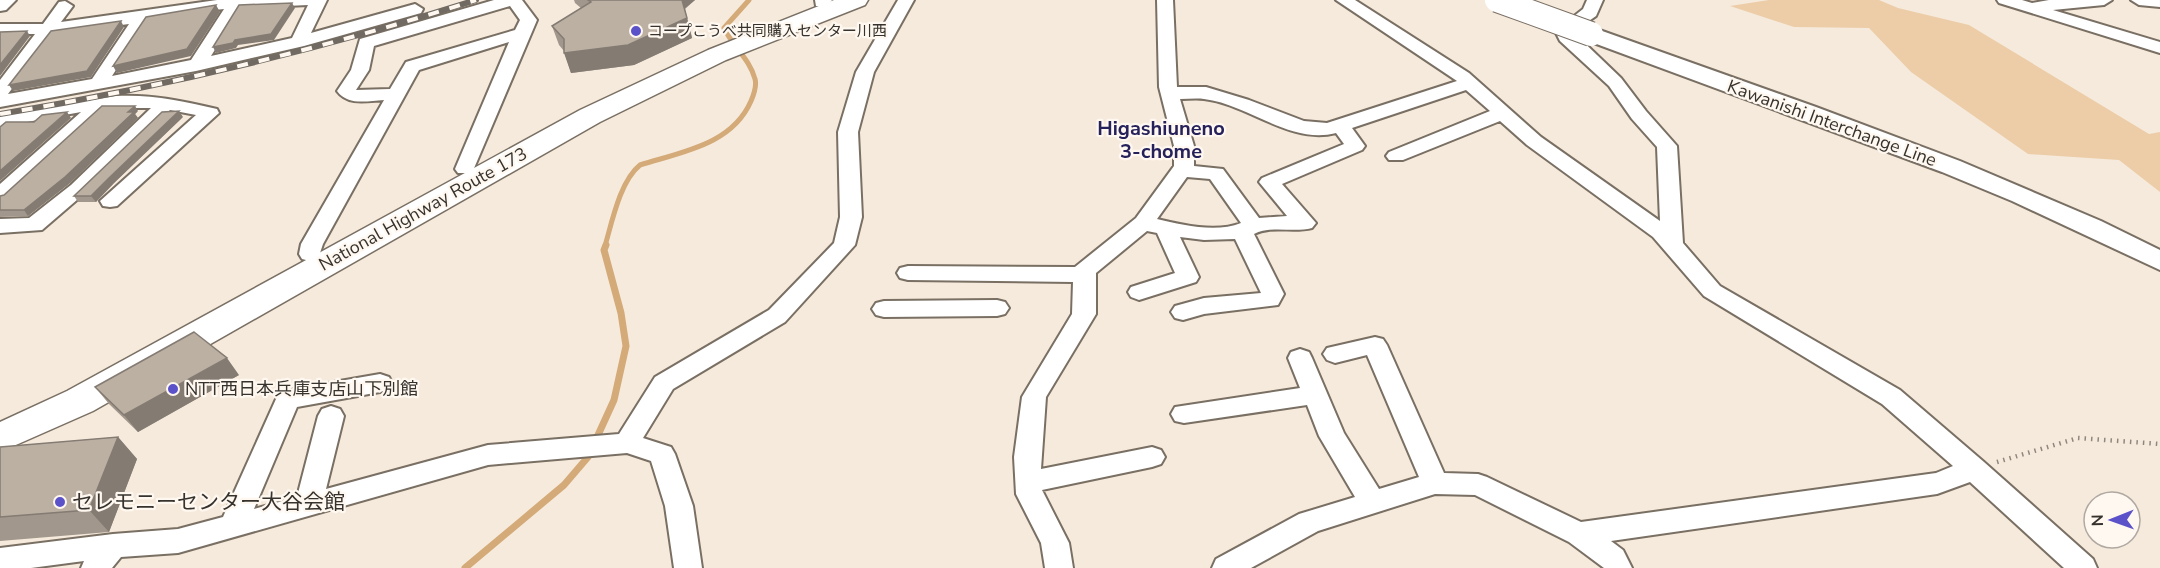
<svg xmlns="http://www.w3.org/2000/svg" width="2160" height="568" viewBox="0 0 2160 568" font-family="'Nunito Sans','Noto Sans JP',sans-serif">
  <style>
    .green { fill: #eccda8 }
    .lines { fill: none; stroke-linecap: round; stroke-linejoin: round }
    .stream-far1 { stroke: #d3aa78; stroke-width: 5 }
    .stream { stroke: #d3aa78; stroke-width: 7 }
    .minor-casing { stroke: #796f63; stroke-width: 4 }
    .major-casing { stroke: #796f63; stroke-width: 4 }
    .highway-casing { stroke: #796f63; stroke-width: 3 }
    .path { stroke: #8f877e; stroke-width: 4.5; stroke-dasharray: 1.5 5; stroke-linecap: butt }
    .minor { fill: #fff; fill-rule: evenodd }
    .major { fill: #fff; fill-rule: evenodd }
    .highway { fill: #fff; fill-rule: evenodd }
    .rail-casing { stroke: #706a62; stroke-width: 6 }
    .rail { stroke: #fff8f0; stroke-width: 4; stroke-dasharray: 11; stroke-linecap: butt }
    .major-bridge-casing { stroke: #796f63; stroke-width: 26; stroke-linecap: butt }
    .major-bridge { stroke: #fff; stroke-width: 24 }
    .wall { fill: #a2978c }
    .shaded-wall { fill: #847b72 }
    .building { fill: #bcb0a3; stroke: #847b72; stroke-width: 1.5 }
    .poi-dot { fill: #5b52ca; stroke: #fff8f0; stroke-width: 2 }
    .labels { text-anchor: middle; stroke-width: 4.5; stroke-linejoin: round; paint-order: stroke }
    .far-poi-label { font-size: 15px; fill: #36322d; stroke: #fff8f0; text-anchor: start }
    .street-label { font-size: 18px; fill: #36322d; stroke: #fff8f0 }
    .poi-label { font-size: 18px; fill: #36322d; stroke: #fff8f0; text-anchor: start }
    .neighbourhood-label { font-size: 20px; font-weight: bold; fill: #25215a; stroke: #fff8f0 }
    .near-poi-label { font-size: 21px; fill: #36322d; stroke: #fff8f0; text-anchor: start }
  </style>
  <rect width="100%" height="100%" fill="#f6eadc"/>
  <path class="green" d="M1769,0H1879L1898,8L1969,25L2149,134L2160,132V192L2119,160L2028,154L1911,72L1869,28L1794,27L1730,6Z"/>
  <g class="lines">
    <path class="stream-far1" d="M605,246C612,222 620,181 640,165C681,152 732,145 751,101C754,94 757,86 755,79C750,59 732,46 724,28L749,0"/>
    <path class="stream" d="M465,568L564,485L588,457L614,400L626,346L621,313L604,250L606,245"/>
    <defs>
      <path id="minor" d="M0,0H16L6,10L0,11Z
        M217,0H327L311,33L415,4L423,9L421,13L304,46L196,71L0,107V80L35,34H0V24H43L59,2L65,1L73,6L61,22ZM308,5L292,38L211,56L241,8ZM224,9L191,60L112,76L148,21L187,13ZM129,24L92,79L8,94L53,34Z
        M494,0H522L537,20L472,173H458L455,169L509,42L419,70L323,244L318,259L310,261L302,259L299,254L301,244L384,100C367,101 348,106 337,91L351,70L360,39ZM510,6L520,20L515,30L406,62L390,89L356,90L369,70L374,46Z
        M815,0H832C828,6 824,7 816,6Z
        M898,0H914L874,72L858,132L862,217L855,245L785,322L673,389L643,438L671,447L675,454L693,506L702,568H674L665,506L651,461L627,453L488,465L178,553L121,557L112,568H81L84,561L31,568H0V548L113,534L178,529L223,517L276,399L279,392L288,390L380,374L389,377L392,383L389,389L380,392L297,407L254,509L297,497L318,416L322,409L331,406L340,409L344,416L326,489L488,445L619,434L655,377L769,310L834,243L840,217L838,132L856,72Z
        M1157,0H1173L1177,87H1206L1249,100L1304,121L1327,123L1457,81L1336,0H1355L1469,73L1541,137L1660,221L1657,147L1632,119L1609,86L1560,41L1555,31L1583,9L1587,0H1603L1596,16L1573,32L1621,78L1646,111L1677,146L1683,243L1720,286L1900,390L1984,462L2093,559L2097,568H2064L1970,482L1937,494L1611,541L1623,550L1632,568H1604L1569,542L1475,495L1435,494L1318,531L1251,568H1212L1216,559L1299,514L1355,497L1319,436L1307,405L1184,423L1175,421L1171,414L1175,407L1300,388L1288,358L1291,352L1300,349L1309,352L1312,358L1344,433L1379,489L1419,477L1367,355L1335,363L1327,360L1323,354L1327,348L1375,337L1383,339L1387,345L1444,473L1478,474L1487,477L1581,522L1936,473L1953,466L1882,404L1704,296L1653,237L1527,145L1500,121L1403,160H1389L1386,156L1389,152L1490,111L1466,90L1352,128L1365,146L1362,150L1282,184L1316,223L1312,228C1293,233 1272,225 1254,234L1284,294L1278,305L1204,314L1183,320L1175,318L1171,312L1175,306L1204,298L1261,293L1235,239L1204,240L1180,237L1199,277L1196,282L1139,300L1131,297L1128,292L1131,287L1175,273L1157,233L1147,231L1096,273V314L1046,397L1041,469L1152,447L1161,450L1165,457L1161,464L1152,467L1042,490L1069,543L1073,568H1045L1041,543L1016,494L1014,457L1022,397L1072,314L1073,282L908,280L900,278L897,273L900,268L908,266L1075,267L1136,218L1174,166V146L1159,87ZM1180,99C1188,99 1197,98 1204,99C1248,104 1290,145 1336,133L1344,144L1262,178L1259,182L1287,216L1259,218L1223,169L1194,166V146ZM1187,177L1210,179L1241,223C1216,233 1182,225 1157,219Z
        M1997,0H2022L2032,3L2049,0H2112L2104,5L2053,10L2160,42V53L1999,3Z
        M2131,0H2160V7L2139,5Z
        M116,96C150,94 183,101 217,109L219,113L117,206L110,207L103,206L100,201L196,115L170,110L85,193L42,230L0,233V219L29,218L71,185L151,108H107L7,199L0,201V184L81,112L0,127V115Z
        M997,300L1005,302L1009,308L1005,314L997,316L884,317L876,315L872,309L876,303L884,301Z"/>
      <path id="major" d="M1591,27L1816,107L1960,161L2101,221L2160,250V270L2012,201L1942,172L1583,39L1580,34L1583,29Z"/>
      <path id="highway" d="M834,0H868L865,5L726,60L600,122L93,411L0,452V422L67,391L580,110L708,50Z"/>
    </defs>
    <use href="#minor" class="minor-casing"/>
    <use href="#major" class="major-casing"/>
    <use href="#highway" class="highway-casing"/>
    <path class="path" d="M1997,462L2078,438L2160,444"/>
    <use href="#minor" class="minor"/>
    <use href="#major" class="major"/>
    <use href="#highway" class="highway"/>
    <defs>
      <path id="rail" d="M0,114C162,87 320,50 476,0"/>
    </defs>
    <use href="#rail" class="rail-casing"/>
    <use href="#rail" class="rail"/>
    <defs>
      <path id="major-bridge" d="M1497,0L1591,34"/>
    </defs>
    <use href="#major-bridge" class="major-bridge-casing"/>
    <use href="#major-bridge" class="major-bridge"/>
  </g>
  <path class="wall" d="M574,0H695L685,9L692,38L634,65L571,73L564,51L559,45L552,26L581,8L575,3Z
    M138,111L135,114L138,118L70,183L28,216L0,217V196L4,195Z
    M183,117L114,183L96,202H78L74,196Z
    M239,375L138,432L109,404L95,387Z
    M118,437L137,459L109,532L0,541V447Z"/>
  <path class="shaded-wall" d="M682,0H695L684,9Z
    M292,3L295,8L274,40L238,45L236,48L216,53L213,47L235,40Z
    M216,5L220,12L191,56L117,73L113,66Z
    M687,18L692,38L634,65L571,73L564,53Z
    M121,21L124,27L91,77L13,91L9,85Z
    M27,31L30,36L0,76V65Z
    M135,106L138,111L135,114L138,118L70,183L28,216L24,210Z
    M179,111L183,117L114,183L96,202L91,196L110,177Z
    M67,112L71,118L0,181V171Z
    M227,358L239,375L138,432L124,415Z
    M118,437L137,459L109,532L89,510Z"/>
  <path class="building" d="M588,0H682L687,18L628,45L564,53V39L552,26L591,2Z
    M292,3L271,34L235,40L233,43L213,47L239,5Z
    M216,5L187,49L113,66L146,17Z
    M121,21L87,71L9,85L51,31Z
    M27,31L0,65V32Z
    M102,106H135L128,112H134L65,177L24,210H0V196L4,195Z
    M179,111L110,177L91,196H74L162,112Z
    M67,112L0,171V127L6,122H34L42,115Z
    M194,332L227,358L124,415L95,387Z
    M118,437L89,510L0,517V447Z"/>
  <g class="poi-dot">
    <circle cx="636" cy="31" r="6"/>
    <circle cx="173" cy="389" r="6"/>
    <circle cx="60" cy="502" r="6"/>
  </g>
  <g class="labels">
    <g class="far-poi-label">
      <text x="648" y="36">コープこうべ共同購入センター川西</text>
    </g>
    <g class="street-label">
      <text transform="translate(1832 123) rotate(20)" y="6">Kawanishi Interchange Line</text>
      <text transform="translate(423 209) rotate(-29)" y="6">National Highway Route 173</text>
    </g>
    <g class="poi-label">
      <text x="185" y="395">NTT西日本兵庫支店山下別館</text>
    </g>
    <g class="neighbourhood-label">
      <text x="1161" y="135">Higashiuneno<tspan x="1161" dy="23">3-chome</tspan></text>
    </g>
    <g class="near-poi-label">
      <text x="72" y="509">セレモニーセンター大谷会館</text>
    </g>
  </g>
  <g transform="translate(2112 520) rotate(269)"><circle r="28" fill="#fff8f0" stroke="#afa9a2" stroke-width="1.5"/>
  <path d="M0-4.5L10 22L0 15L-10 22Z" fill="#5b52ca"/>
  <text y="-9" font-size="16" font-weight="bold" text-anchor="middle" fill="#36322d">N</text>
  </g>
</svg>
